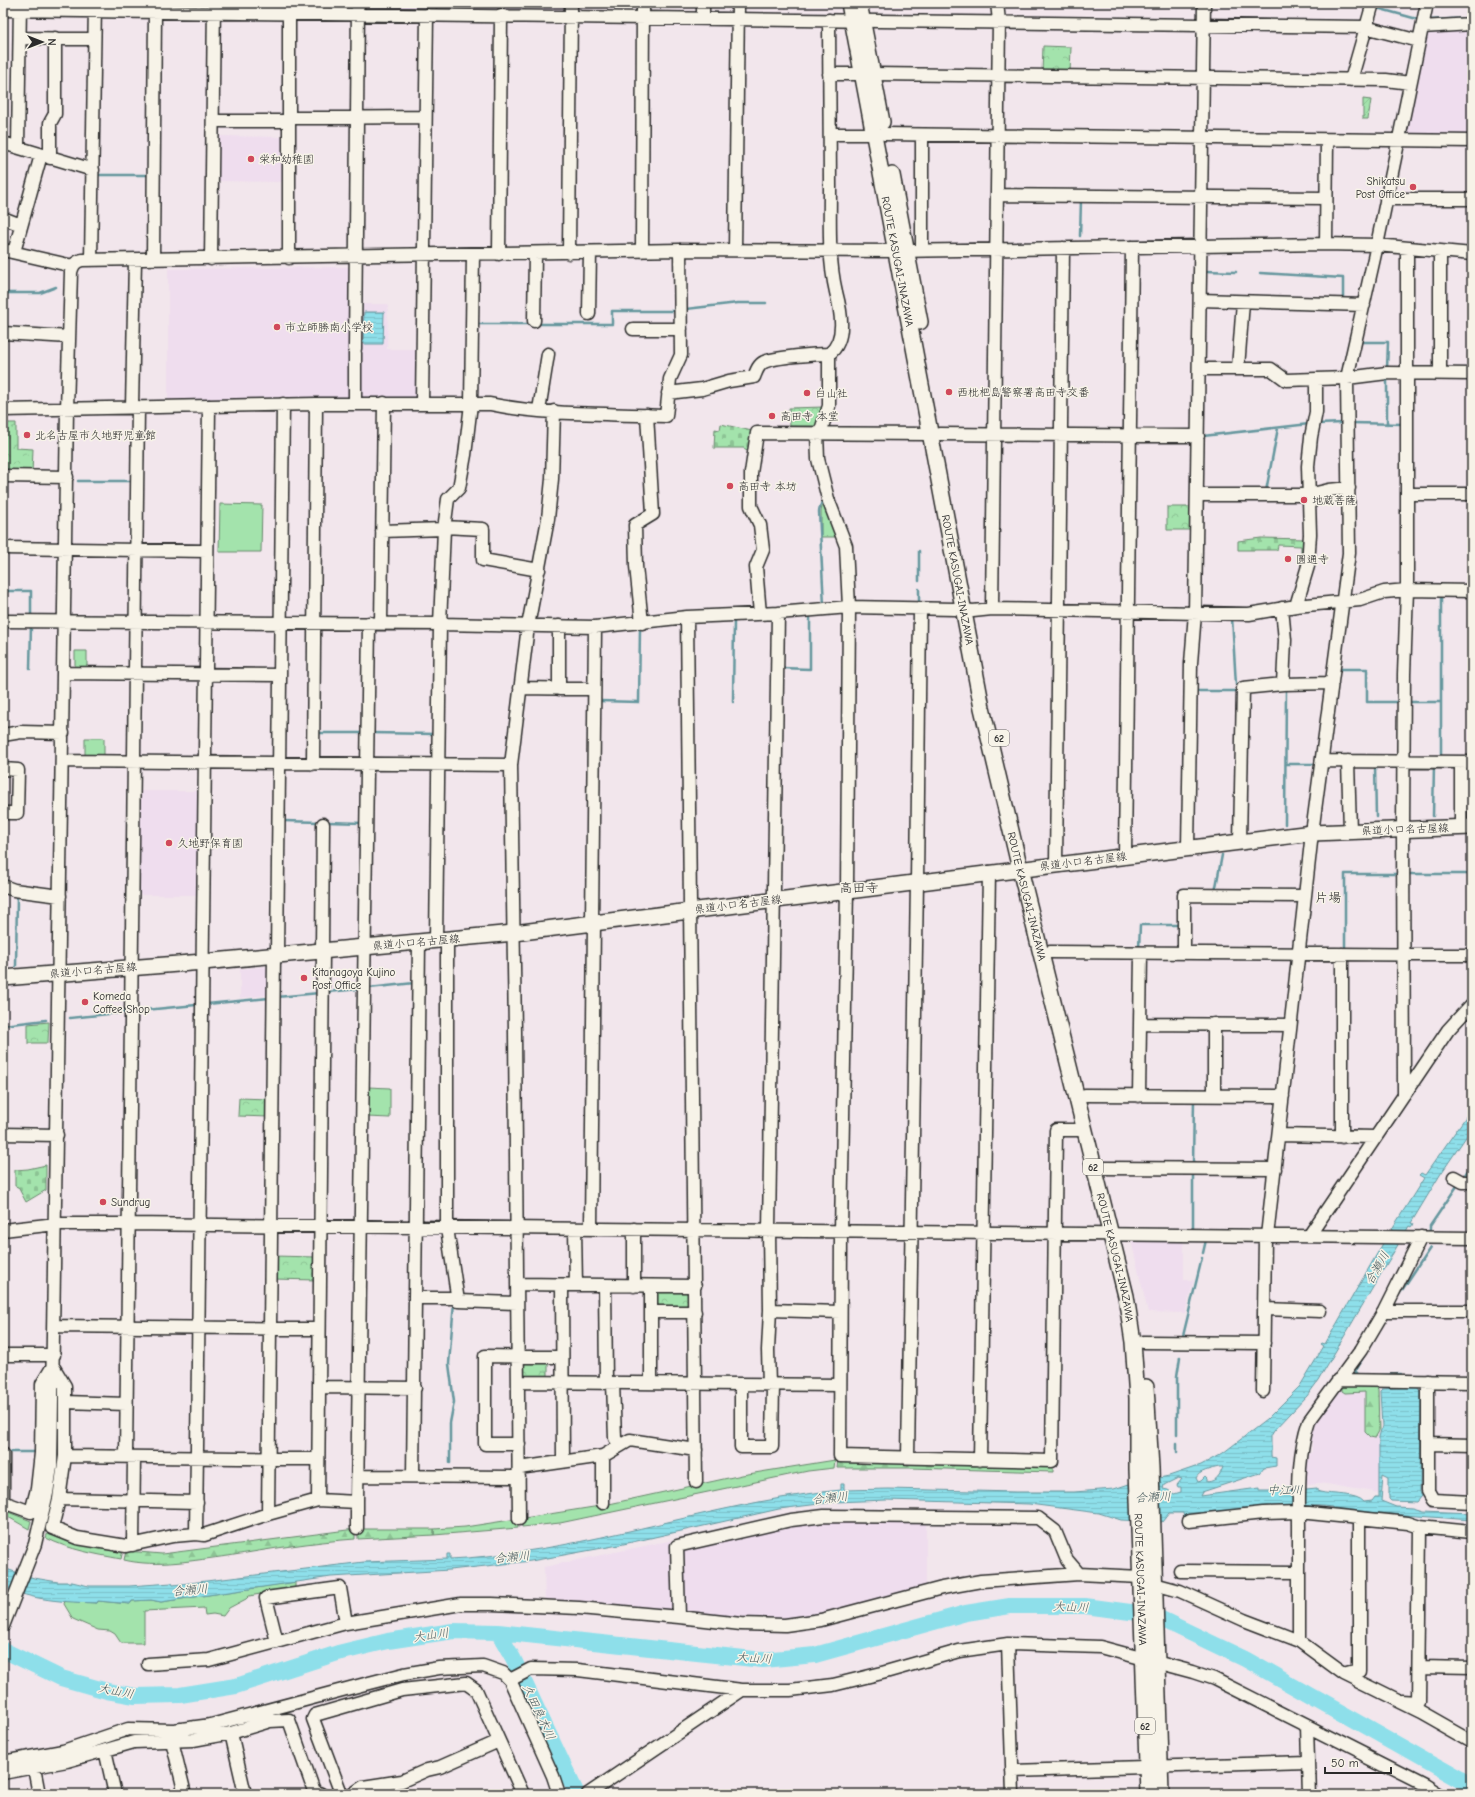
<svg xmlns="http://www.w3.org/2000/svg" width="1475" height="1797" viewBox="0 0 1475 1797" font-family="'Comic Neue','Klee One',sans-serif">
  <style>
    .built { fill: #efddee }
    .grass { fill: #a3e3ac; stroke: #67876c }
    .forest { fill: url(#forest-firs); stroke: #67876c }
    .cemetery { fill: url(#cemetery-stones); stroke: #67876c }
    .park { fill: url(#park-crowns); stroke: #67876c }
    .garden { fill: url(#garden-furrows); stroke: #67876c }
    .water { fill: url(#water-rules); stroke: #66979e; fill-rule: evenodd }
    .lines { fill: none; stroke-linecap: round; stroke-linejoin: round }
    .stream { stroke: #66979e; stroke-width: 2.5 }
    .river { stroke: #8edfea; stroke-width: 16 }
    .minor-casing { stroke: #2b2b2b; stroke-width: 15 }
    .major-casing { stroke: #2b2b2b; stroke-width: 18 }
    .minor { stroke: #f7f3e8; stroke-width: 12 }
    .major { stroke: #f7f3e8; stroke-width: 15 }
    .poi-dot { fill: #d1495b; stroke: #f7f3e8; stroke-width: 1.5 }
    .labels { text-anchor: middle; stroke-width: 3; stroke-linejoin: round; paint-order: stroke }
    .shield { fill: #f7f3e8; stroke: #686764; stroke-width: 1 }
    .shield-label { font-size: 10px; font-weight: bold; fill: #2b2b2b }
    .poi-label { font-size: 11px; fill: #2b2b2b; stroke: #f7f3e8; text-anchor: start }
    .street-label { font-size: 11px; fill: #2b2b2b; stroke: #f7f3e8 }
    .water-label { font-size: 12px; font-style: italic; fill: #44585b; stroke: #f7f3e8 }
    .quarter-label { font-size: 13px; fill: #2b2b2b; stroke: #f7f3e8 }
  </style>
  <defs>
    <pattern id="forest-firs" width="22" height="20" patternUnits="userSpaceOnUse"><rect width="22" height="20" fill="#a3e3ac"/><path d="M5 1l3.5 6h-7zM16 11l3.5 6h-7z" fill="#8cc394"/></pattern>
    <pattern id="cemetery-stones" width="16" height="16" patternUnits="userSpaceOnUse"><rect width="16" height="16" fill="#a3e3ac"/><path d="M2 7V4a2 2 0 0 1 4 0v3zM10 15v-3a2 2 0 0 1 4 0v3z" fill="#8cc394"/></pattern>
    <pattern id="park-crowns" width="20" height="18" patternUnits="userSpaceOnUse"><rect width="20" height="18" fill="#a3e3ac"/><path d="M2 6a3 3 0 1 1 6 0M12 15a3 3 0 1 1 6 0" fill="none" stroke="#8cc394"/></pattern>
    <pattern id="garden-furrows" width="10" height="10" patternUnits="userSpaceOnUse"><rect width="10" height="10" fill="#a3e3ac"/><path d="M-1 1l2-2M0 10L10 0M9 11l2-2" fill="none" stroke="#8cc394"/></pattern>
    <pattern id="water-rules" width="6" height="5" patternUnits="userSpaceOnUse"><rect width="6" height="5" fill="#8edfea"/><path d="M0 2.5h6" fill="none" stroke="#7bc0c9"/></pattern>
  </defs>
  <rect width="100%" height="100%" fill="#f2e6ec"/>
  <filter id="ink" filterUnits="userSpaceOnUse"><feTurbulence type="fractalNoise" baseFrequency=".025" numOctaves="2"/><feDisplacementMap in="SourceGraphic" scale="8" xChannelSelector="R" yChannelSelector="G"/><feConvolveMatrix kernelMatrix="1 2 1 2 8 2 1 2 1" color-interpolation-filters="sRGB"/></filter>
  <g filter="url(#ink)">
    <path class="built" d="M364,3H569L566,12L367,9L364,7Z
      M1472,27V138H1404L1424,32Z
      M217,136L285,137V182L217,181Z
      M351,267V304H388L387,349H421L417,399L383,400V397L168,400V269Z
      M139,791H200L199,895H137Z
      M270,966V995L240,998V969Z
      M1184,1239V1280H1194L1185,1313L1148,1312L1131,1240Z
      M1341,1384L1375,1385L1379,1389V1493L1321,1483L1305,1484V1460L1312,1452V1424Z
      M926,1520V1587L869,1600V1605L795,1620L740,1621L684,1612L683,1550L812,1522Z
      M673,1540L676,1610L661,1612L545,1603L544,1567Z"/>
    <path class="grass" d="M823,502L839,537H821V511Z
      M220,504L262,505L261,552H219Z
      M75,651H87V671H75Z
      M85,738H104V758H85Z
      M368,1087L390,1088V1118L367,1117Z
      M835,1460L834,1468L808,1471L560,1523L522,1527L521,1519L524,1518L600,1506L742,1475Z
      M3,1510L31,1521L29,1529L3,1514Z
      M517,1519L518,1528L434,1535V1529L465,1527Z
      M49,1528L123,1550L121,1559C95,1554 70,1550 46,1538Z
      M295,1582V1587L294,1588L249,1596L246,1599L229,1608L223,1616L213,1614L205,1615L204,1608L144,1611V1643H121L115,1634L110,1631L98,1630L73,1619L64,1604L65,1601L97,1603L98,1601L130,1604L132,1601L151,1600L161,1602Z"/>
    <path class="forest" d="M1344,1385L1375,1386L1378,1389L1379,1431L1375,1438L1370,1437L1365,1432V1392L1345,1393L1342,1391V1387Z
      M838,1460L1053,1465V1472L911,1468H837Z
      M355,1529V1539C312,1542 270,1549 228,1556C195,1560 157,1568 124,1560L126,1551L162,1554Z
      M358,1529H434V1535L358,1539Z"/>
    <path class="cemetery" d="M721,424L752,431L750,451L745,450L744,448H714L715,429L720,430Z
      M1261,538L1306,539L1304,569H1301V546L1278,545L1277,550H1238V541Z
      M46,1165V1190L26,1202L18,1187L15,1186V1170L28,1169Z"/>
    <path class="park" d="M1043,46L1071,47L1070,73H1042Z
      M824,407L818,426H790L789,408Z
      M5,423H16V448L33,449L32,474L4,473Z
      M1167,507H1192L1193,530H1167Z
      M49,1022L48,1043H28V1024Z
      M239,1098L269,1099V1117L238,1116Z
      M274,1256L316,1257V1280L274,1279Z
      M656,1290H689V1309L656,1308Z
      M548,1360V1378H525L522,1375V1362Z"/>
    <path class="garden" d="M1363,99L1371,100L1368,119H1363Z"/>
    <path class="water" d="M364,312H384L383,344H363Z
      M1472,1108V1128L1440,1175L1411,1223L1413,1224L1411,1227L1409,1226L1318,1381L1307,1396L1274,1431L1271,1436V1457L1276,1458V1466L1264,1468L1260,1473L1202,1492L1200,1496L1259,1488V1491H1285L1317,1488V1491L1320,1492C1331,1495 1357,1493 1364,1502L1372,1501L1375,1497H1379V1437L1382,1426L1380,1391L1382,1389L1417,1387L1421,1392L1420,1493L1422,1496L1417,1502L1391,1501L1389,1499V1478L1383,1475L1381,1501L1396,1507L1413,1508L1423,1511L1472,1513V1520L1377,1513L1334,1508V1510H1332V1507C1312,1504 1292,1507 1272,1508L1268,1506L1184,1518L1183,1513H1169L1162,1522L1121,1520L1099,1513L1029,1504L886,1500L835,1502L779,1509L619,1545L531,1561L450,1570L331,1577L161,1602L151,1600L132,1601L130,1604L98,1601L97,1603C66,1602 31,1601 3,1586V1568L34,1578L58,1582H72L89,1586H129L172,1583L173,1585L364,1562L447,1559V1554H450V1559C474,1558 497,1555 520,1552C628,1537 732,1500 841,1490V1484H844V1490L888,1489L1016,1492H1074L1114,1489L1129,1484L1169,1476L1201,1465L1223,1453L1266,1420L1300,1386L1324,1346L1321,1344L1322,1343L1325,1344L1385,1240L1424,1178L1419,1175L1421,1173L1425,1175ZM1219,1467H1223C1220,1475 1217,1481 1207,1482V1479L1205,1477L1201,1481L1198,1482L1196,1478C1199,1471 1211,1469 1219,1467ZM1178,1478L1182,1479L1177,1485L1178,1487H1181V1492L1174,1494L1168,1490L1163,1489L1164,1485Z"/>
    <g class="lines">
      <path class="stream" d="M1378,6L1377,8L1417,19
        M154,7V3
        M1428,20L1472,18
        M97,175H149
        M1080,236L1081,200
        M1205,271L1236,272
        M1260,273L1343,278V300
        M3,296L4,293H40L56,287
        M686,309L738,303H766
        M477,324H532
        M537,324H612V311H676
        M1360,342H1388L1387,369
        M1351,423L1403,424V426
        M1318,424L1343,423
        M1387,424V377
        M1203,436L1309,424
        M78,481H133
        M1266,491L1278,428
        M822,501L819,511L824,605
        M919,551V581
        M919,589V603
        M3,591H31V617
        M1232,617L1236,685H1239
        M781,668L810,669V616
        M30,669L31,625
        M1338,669H1367V702H1400
        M1194,691H1239
        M599,701L639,702L640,627
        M733,702L734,620
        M1408,702H1441
        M316,733H363
        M371,733L435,734
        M1441,758V596
        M1286,764H1316
        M1375,765L1376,817
        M1433,816L1434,765
        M284,821L320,822
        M327,822L363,823
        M1285,824L1286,688
        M1407,874H1472
        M1215,892L1222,855
        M1139,949L1140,925H1180
        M1345,951V874H1399
        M16,966L17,895
        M369,988L414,983
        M327,992L359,989
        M277,997L319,993
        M207,1004L269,998
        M135,1011L196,1005
        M70,1018L127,1012
        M3,1025L46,1020
        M1193,1164L1194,1099
        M1463,1178L1472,1164
        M1193,1228V1172
        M1430,1230V1226L1457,1186
        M1203,1253L1206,1240
        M1398,1296L1430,1248
        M1183,1336L1202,1258
        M1359,1375L1355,1371L1365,1354
        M1380,1375L1401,1374
        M1177,1434V1376L1180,1357
        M6,1452H37
        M1177,1452V1443
        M450,1463V1423L454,1402L449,1364L454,1302"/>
      <path class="river" d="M498,1632L513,1658L577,1794
        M3,1650L61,1678L107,1691L135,1696L180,1695L236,1686L338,1653L388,1641L453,1631L498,1632L763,1660L815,1655L966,1613L1010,1606H1085L1153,1615L1203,1639L1245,1659L1472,1787"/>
      <defs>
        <path id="minor" d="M3,10L1365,27L1419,41
          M703,18V3
          M1422,27L1472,24
          M20,38L94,39
          M829,74H862
          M874,74L1386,80L1410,83
          M1351,80L1373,3
          M290,118L425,117
          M213,121H290
          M830,134H874
          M884,134L1472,141
          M3,143L93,170
          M18,147L20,3
          M50,158V123L55,114V38
          M997,195L1326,198
          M1386,199H1472
          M3,218L21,225
          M1326,244L1327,140
          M3,250L73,266
          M735,250L738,3
          M922,250V135
          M642,251L643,3
          M14,252L41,155
          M569,253L571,3
          M499,254L501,15
          M289,258V14
          M153,259L155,12
          M211,259L214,3
          M91,260L95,4
          M1200,300L1364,305
          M589,314L590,252
          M534,321L535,253
          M633,329H681
          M3,333L69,337
          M355,349L358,3
          M1238,368L1243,302
          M1199,369H1271L1286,380L1347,378L1387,373L1472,374
          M1440,373V251
          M668,393L702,389L729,381L754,377C756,372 758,365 764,362C775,357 816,354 829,354
          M355,403V353
          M422,404L427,15
          M132,407L135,260
          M3,410L316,404H490C547,416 608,413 666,416L670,379L681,355L680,250
          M539,410L548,354
          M817,433L818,459L828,499L846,546L849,607L847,890L841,1232L840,1456L1052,1461L1056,1130H1084
          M820,433L829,406V354C847,340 841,311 836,292C828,258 830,221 830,186C830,131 829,75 829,20
          M939,434L1198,436
          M3,476L67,477
          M1408,494H1472
          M1197,495H1308L1329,490L1349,488
          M444,527L483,529V560L539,570
          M382,531L444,529
          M3,548L207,551
          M1296,606L1308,566L1310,534L1308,466L1311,437L1316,412V380
          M1282,608L1285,640L1283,684
          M992,609L999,21L997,3
          M778,613L769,1231L770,1310L840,1312
          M760,614L756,567L763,550L760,525L751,506V473L757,433L930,434
          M687,617L696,1482
          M3,621L440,624L595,627L687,617L778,613L849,607L955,609L973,611L992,609L1249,614L1296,606L1360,600L1384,592L1407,590L1472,591
          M381,623L384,403
          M642,623L636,566L635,525L653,514L647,415
          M63,673L280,675
          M520,688L594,689
          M559,689V626
          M3,735L21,732L63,733
          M62,761L511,765
          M1322,761L1472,762
          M1348,761L1350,831
          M1461,762V827
          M313,764L316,404
          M3,769L18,770L17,813H3
          M1240,841L1243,688L1283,684L1332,683
          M1188,848L1191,663L1195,613L1204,3
          M1125,856L1132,247
          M1056,864L1063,248
          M3,886L14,890L60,896
          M592,922L595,627
          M436,940L440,624L444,529L448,499L459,488L465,455L471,404L473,254
          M447,940V1228L458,1301L517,1303
          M322,951L323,824
          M1050,952L1472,955
          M1184,953V895L1305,896
          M277,954L283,404
          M1140,1024L1290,1025
          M1214,1024V1096
          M1404,1094L1403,828L1404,674L1407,590V248
          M1085,1095L1283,1096
          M1139,1096L1141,953
          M3,1134L57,1135
          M1279,1135L1375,1137
          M1342,1137V954
          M1104,1168L1275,1169
          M1454,1177L1463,1182H1472
          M575,1229L576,1285
          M591,1229L594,922
          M634,1229V1286
          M3,1230L56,1224H129L1472,1238
          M1267,1236L1312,833L1349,553L1347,378L1377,245L1427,3
          M1309,1236L1448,1030L1472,1004
          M517,1284L695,1286
          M562,1285L563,1461
          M605,1285L606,1383
          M651,1286V1383
          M415,1298H451
          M1265,1309L1320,1311
          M1384,1311H1472
          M651,1312H695
          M54,1326L319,1329
          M1143,1342L1264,1343
          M3,1355H54
          M1338,1380L1472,1382
          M1428,1381V1491L1433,1500L1472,1502
          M518,1382L839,1385
          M613,1383L615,1438L620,1446
          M741,1384V1447H772L773,1385
          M769,1385L768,1350L770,1310
          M319,1387L415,1388
          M1263,1391L1265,1236
          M65,1402L126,1404
          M519,1444H485V1356L562,1357
          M1428,1444L1472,1445
          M3,1454V1499
          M65,1456L318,1459
          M603,1456V1503
          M126,1457L138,407
          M908,1458L917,882L920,609
          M980,1460L989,872
          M519,1468L603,1456L630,1440L696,1450
          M358,1476L519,1477
          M413,1476L419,942
          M59,1499L197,1502
          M318,1500L323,951
          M3,1502L31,1512L37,1489L41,1453L42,1384L53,1366L65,1386V1456L59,1499L52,1528L77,1538L126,1546L173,1536L196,1534L204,1535L268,1514L318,1500L357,1502L369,623
          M268,1514L274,955
          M519,1519L515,1032L511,765L528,626L548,519L552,479L554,411
          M1189,1521L1263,1513L1299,1512L1408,1523L1420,1527L1472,1532
          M357,1528V1502
          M196,1534L209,406
          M133,1545L134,1457
          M1180,1571L1299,1572
          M679,1617L741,1624L785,1625L821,1620L942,1588L981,1581L1079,1574
          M3,1626L35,1544L47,1493L51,1466L67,409L71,272C73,265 75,262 82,260L680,250L896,251L1323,244L1377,245L1472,254
          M1299,1641C1299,1604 1299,1567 1299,1531C1299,1494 1297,1456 1309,1421L1361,1350L1384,1311L1421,1237
          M277,1642L266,1598L340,1588L346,1623
          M1008,1644L1013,1794
          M148,1664L209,1660L346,1623L461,1604H492L579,1608L679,1617L677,1546L791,1520L824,1516L1038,1518L1055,1531L1067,1560L1079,1574L1141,1577L1154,1584L1180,1591L1244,1620L1299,1641L1344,1674L1421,1712L1472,1741
          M1419,1667L1472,1668
          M1344,1674L1359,1670V1518
          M510,1680L531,1669L578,1670L742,1690H790L833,1685L882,1673L959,1651L1008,1644L1100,1647L1193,1672L1214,1679L1424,1785L1438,1794
          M1402,1701L1418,1702L1420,1527
          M1307,1726L1309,1794
          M231,1733L245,1794
          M172,1741L185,1794
          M105,1750L115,1794
          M3,1762L63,1751L128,1729L174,1730L211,1725L365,1684L404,1674L439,1668L483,1666L503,1673L510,1680L553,1776L559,1794
          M34,1768L39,1794
          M1012,1771L1308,1762
          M3,1773L67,1761L134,1742L193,1740L231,1733L270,1721L289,1720L314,1791L321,1794
          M336,1794L341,1793L313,1719L315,1715L402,1690L466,1683L476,1690L523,1794
          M353,1794L363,1787L402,1781L427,1770L440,1767L499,1741
          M588,1794L742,1690"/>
        <g id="major">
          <path id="s1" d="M849,3L982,708L1020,869L1126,1296L1133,1342L1137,1398V1469L1148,1794"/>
          <path d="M859,3L882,122"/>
          <path d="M892,175L920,322"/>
          <path d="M3,978L203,962L514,933L1312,833L1472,827"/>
          <path d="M1146,1387L1151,1468L1161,1794"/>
        </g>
      </defs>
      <use href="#minor" class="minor-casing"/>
      <use href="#major" class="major-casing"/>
      <use href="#minor" class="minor"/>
      <use href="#major" class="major"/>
    </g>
  </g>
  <g class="poi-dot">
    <circle cx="251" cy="159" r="4"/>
    <circle cx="1413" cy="187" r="4"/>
    <circle cx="277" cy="327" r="4"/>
    <circle cx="949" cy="392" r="4"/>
    <circle cx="807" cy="393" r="4"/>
    <circle cx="772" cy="416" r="4"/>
    <circle cx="27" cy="435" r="4"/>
    <circle cx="730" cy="486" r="4"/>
    <circle cx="1304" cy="500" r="4"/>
    <circle cx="1288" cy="559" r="4"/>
    <circle cx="169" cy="843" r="4"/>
    <circle cx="304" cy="978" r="4"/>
    <circle cx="85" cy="1002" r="4"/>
    <circle cx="103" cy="1202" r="4"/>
  </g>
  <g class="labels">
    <g class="shield">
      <rect x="989" y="730" width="20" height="16" rx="3"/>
      <rect x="1083" y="1159" width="20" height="16" rx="3"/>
      <rect x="1135" y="1718" width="20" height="16" rx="3"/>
    </g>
    <g class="shield-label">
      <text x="999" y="742">62</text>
      <text x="1093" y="1171">62</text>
      <text x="1145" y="1730">62</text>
    </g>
    <g class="poi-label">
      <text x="259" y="163">栄和幼稚園</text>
      <text x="1405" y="185" text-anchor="end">Shikatsu<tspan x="1405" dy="13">Post Office</tspan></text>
      <text x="285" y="331">市立師勝南小学校</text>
      <text x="957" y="396">西枇杷島警察署高田寺交番</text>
      <text x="815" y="397">白山社</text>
      <text x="780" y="420">高田寺 本堂</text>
      <text x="35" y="439">北名古屋市久地野児童館</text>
      <text x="738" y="490">高田寺 本坊</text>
      <text x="1312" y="504">地蔵菩薩</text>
      <text x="1296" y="563">圓通寺</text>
      <text x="177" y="847">久地野保育園</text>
      <text x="312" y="976">Kitanagoya Kujino<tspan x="312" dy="13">Post Office</tspan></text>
      <text x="93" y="1000">Komeda<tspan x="93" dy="13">Coffee Shop</tspan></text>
      <text x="111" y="1206">Sundrug</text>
    </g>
    <g class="street-label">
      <text dy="4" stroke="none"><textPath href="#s1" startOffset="263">ROUTE KASUGAI-INAZAWA</textPath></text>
      <text dy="4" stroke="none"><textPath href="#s1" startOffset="587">ROUTE KASUGAI-INAZAWA</textPath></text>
      <text transform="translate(1405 829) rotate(-2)" y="4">県道小口名古屋線</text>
      <text transform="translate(1083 861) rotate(-7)" y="4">県道小口名古屋線</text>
      <text dy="4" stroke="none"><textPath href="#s1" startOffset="911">ROUTE KASUGAI-INAZAWA</textPath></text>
      <text transform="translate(738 904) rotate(-7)" y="4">県道小口名古屋線</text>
      <text transform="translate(416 942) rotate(-5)" y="4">県道小口名古屋線</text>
      <text transform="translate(93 970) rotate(-5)" y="4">県道小口名古屋線</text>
      <text dy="4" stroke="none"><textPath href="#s1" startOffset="1283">ROUTE KASUGAI-INAZAWA</textPath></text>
      <text dy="4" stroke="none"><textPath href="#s1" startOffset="1607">ROUTE KASUGAI-INAZAWA</textPath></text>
    </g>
    <g class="water-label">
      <text transform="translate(1377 1268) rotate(-60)" y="4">合瀬川</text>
      <text x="1285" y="1494">中江川</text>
      <text transform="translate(1153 1497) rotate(-3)" y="4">合瀬川</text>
      <text transform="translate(830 1498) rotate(-6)" y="4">合瀬川</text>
      <text transform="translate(512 1557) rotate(-5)" y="4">合瀬川</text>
      <text transform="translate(190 1590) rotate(-5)" y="4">合瀬川</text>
      <text transform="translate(1071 1607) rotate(2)" y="4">大山川</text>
      <text transform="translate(431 1635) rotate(-8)" y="4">大山川</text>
      <text transform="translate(754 1658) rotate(3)" y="4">大山川</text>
      <text transform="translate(116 1691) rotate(11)" y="4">大山川</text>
      <text transform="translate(539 1712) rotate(65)" y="4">久田良木川</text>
    </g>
    <g class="quarter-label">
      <text x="859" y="892">高田寺</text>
      <text x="1328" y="902">片場</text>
    </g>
  </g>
  <rect width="1475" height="1797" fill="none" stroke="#f7f3e8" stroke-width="16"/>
  <rect x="8" y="8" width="1459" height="1781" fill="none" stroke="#2b2b2b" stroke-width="1.5" filter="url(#ink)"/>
  <g transform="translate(42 42) rotate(90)" stroke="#f7f3e8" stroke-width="3" paint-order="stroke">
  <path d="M0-3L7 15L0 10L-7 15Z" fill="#2b2b2b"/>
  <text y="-6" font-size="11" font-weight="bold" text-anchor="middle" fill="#2b2b2b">N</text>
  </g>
  <path d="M1325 1767v6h66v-6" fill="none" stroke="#2b2b2b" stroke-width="2"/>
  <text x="1331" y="1767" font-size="12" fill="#2b2b2b" stroke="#f7f3e8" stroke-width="3" paint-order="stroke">50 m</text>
</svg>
